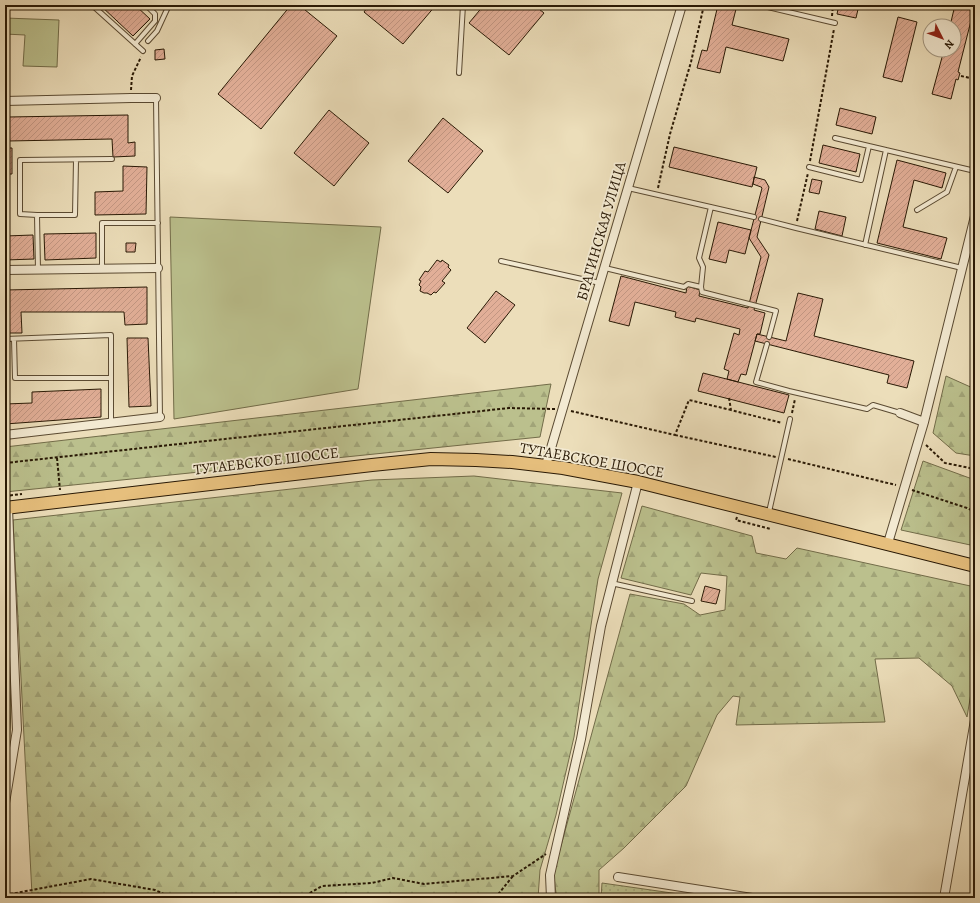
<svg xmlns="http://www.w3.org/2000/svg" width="980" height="903" viewBox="0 0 980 903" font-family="Alegreya,serif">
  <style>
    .green { fill: #bbc08d; stroke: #726c49 }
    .forest { fill: url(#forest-firs); stroke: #726c49 }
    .garden { fill: url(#garden-dots); stroke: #726c49 }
    .building { fill: url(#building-hatch); stroke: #291905 }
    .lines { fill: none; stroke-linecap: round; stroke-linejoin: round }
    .service-casing { stroke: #5a4a32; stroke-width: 6 }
    .minor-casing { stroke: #5a4a32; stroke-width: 10 }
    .primary-casing { stroke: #291905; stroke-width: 14 }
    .path { stroke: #291905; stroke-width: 2; stroke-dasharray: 3 2; stroke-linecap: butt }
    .service { stroke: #f3ead2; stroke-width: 4 }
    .minor { stroke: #f3ead2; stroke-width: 8 }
    .primary { stroke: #e6bf7d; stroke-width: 12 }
    .labels { text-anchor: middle; stroke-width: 3.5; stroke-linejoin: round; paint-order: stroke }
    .street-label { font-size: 15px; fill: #291905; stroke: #f3ead2 }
  </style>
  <defs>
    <pattern id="forest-firs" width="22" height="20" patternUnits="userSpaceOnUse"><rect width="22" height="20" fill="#bbc08d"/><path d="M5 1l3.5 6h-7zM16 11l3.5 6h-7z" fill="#a1a478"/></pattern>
    <pattern id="garden-dots" width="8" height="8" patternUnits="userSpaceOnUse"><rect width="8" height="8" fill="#bbc08d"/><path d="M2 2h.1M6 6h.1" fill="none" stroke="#a1a478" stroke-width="1.8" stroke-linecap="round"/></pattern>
    <pattern id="building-hatch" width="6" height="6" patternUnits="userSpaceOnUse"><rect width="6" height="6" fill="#e2af98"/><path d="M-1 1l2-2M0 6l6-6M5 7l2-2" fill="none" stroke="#c29682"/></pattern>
  </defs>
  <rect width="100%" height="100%" fill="#ecdeba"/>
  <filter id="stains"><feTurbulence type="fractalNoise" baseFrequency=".005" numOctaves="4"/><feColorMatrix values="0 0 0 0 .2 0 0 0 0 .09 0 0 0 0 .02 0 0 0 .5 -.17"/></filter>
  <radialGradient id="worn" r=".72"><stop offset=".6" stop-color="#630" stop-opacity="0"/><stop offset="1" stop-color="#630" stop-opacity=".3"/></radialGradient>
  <path class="green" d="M5,18L59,20L57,67L23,66L25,35L5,34Z
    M170,217L381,227L358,389L174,419Z"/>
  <path class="forest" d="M946,376L975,389V456L956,453L933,433Z
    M551,384L540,437L5,492V447Z
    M923,461L975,480V546L901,530Z
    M474,476L622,493L598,579L574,737L556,815L540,870L538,898H24L32,895L13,520L372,480Z
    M642,506L752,536L756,553L786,559L797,548L975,587V669L967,717L952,686L919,658L875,659L885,722L736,725L740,697L733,696L717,715L686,786L624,848L599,870V898H557L553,875L630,594L684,604L700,615L725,610L727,576L701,573L691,595L621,578Z
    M5,595L11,709L5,829Z"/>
  <path class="garden" d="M602,883L707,898H601Z"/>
  <path class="building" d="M100,5H135L150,19L133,36Z
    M291,5H299L337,36L261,129L218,94Z
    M369,5H436L403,44L364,12Z
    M484,5H534L544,13L509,55L469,23Z
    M718,5H737L732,25L789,39L783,61L726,47L720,73L697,68L702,50L707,51Z
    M839,5H859L856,18L837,14Z
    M955,5H975L958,72L960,73L958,80L956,79L951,99L932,94L944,50H954V26H950Z
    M898,17L917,22L902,82L883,77Z
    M164,49L165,59L155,60V50Z
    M840,108L876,117L872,134L836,125Z
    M329,110L369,143L334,186L294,153Z
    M128,115V143L135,142V156L113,157L112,139L8,141V117Z
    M443,118L483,151L448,193L408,161Z
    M823,145L860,154L856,172L819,163Z
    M674,147L757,167L752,187L669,167Z
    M5,148H12V174H5Z
    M897,160L946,173L942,188L914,180L903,227L947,238L941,259L877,243Z
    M123,166L147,167L146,214L95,215V192L123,191Z
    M754,177L765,180L769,187L757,237L769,255L754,310L765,313L760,334H757L746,375L741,374L738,382L727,379L729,371L724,369L734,333L739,335L740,329L696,318L695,322L675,317L676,312L635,302L629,326L609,321L621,276L686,293L687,286L700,290L699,296L748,308L761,257L749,238L762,188L761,187L753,184Z
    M812,179L822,181L819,194L809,192Z
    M819,211L846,217L842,236L815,229Z
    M718,222L751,230L745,254L729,250L726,263L709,259Z
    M96,233V258L45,260L44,234Z
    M33,235L34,259L5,260V236Z
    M126,243H136L135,252H126Z
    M437,260L441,262L442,260L449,265L448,267L451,270L442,281L445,283L436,293L434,292L431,295L427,293H424L420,291L421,287L419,285L421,281L419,280L425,271L428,272Z
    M147,287V324L125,325L124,312H21L22,333H5V290Z
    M496,291L515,305L485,343L467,328Z
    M798,293L823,299L814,336L914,361L907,388L887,383L889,375L755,341L757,334L786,341Z
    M127,338H148L151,406L129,407Z
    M703,373L789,395L784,413L698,391Z
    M101,389V417L5,424V404L32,403V392Z
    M705,586L720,590L716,604L701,601Z"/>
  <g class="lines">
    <defs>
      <path id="service" d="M92,5L143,51
        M759,5L835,23
        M148,41L157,31L169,5
        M135,44L155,21V14L146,5
        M459,73L463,5
        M156,98L160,417
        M835,138L975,171
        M809,167L861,180L869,146
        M628,188L754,217
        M917,210L947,192L956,167
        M37,215H75L76,160
        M761,219L796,228L962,268
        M865,245L886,150
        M501,261L600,283
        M102,268V223H158
        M605,268L684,287L688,284L701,287L702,292L776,311L769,337
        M38,270L37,215L20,214V160L112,159
        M701,287L703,267L699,258L711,207
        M5,339L111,335V422
        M14,339L15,378H111
        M767,344L756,382L789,391L867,409L873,405L900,413
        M769,512L790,419
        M611,583L692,601"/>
      <path id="minor" d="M5,101L131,98H156
        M5,270L158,268
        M900,413L924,422
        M5,435L160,417
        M546,465L682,5
        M888,543L924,422L975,216
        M5,803L17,730L8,508
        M618,877L752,898
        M551,898L550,875L581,739L601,626L638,482
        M944,898L975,720"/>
      <path id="primary" d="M5,508L372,465L431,459L476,460L512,462L563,468L638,482L975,566"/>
    </defs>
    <use href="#service" class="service-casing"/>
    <use href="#minor" class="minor-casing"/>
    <use href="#primary" class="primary-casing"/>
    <path class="path" d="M832,16L833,5
      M961,76L975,79
      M131,90L132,76L141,57
      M810,161L834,29
      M658,188L670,134L691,62L704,5
      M797,221L808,173
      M729,398L731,410L782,423
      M571,411L675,435L689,400L731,410
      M792,413L795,399
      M675,435L776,457
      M926,445L945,463L975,469
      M57,458L60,490
      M788,459L896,485
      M5,463L509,408L555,409
      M912,490L967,508L975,512
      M5,496L22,494
      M737,517L736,520L771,529
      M5,895L91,879L155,890L173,898
      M301,898L322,886L372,883L393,878L424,884L513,876L546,854
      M495,898L513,876"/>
    <use href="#service" class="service"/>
    <use href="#minor" class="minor"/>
    <use href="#primary" class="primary"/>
  </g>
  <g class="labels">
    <g class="street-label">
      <text transform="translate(601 231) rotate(-74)" y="5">БРАГИНСКАЯ УЛИЦА</text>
      <text transform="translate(592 460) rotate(10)" y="5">ТУТАЕВСКОЕ ШОССЕ</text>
      <text transform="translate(266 461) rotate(-7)" y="5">ТУТАЕВСКОЕ ШОССЕ</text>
    </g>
  </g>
  <rect width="980" height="903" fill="none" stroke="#ecdeba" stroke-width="20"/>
  <rect x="6" y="6" width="968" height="891" fill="none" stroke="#291905" stroke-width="2"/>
  <rect x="10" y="10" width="960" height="883" fill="none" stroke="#291905"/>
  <g transform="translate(942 38) rotate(132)"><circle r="19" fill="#f3ead2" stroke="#a29680"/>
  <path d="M0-3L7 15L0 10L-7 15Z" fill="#8f2418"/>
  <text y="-6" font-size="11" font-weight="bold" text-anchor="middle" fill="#291905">N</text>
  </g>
  <rect width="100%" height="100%" filter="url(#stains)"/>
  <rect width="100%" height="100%" fill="url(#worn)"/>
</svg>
